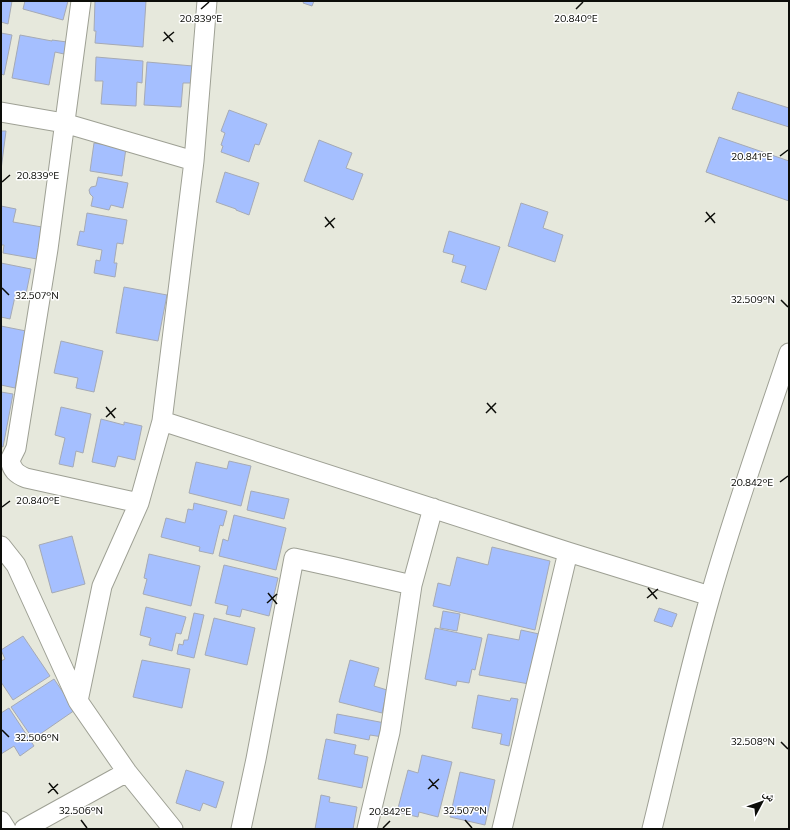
<svg xmlns="http://www.w3.org/2000/svg" width="790" height="830" viewBox="0 0 790 830" font-family="Commissioner,'Noto Naskh Arabic',sans-serif">
  <style>
    .building { fill: #a5bfff; stroke: #a5aab5 }
    .lines { fill: none; stroke-linecap: round; stroke-linejoin: round }
    .minor-casing { stroke: #9ea094; stroke-width: 21 }
    .minor { stroke: #fff; stroke-width: 19 }
    .ticks { fill: none; stroke: #0c0d09; stroke-width: 1.5 }
    .ticks-label { font-size: 10px; text-anchor: middle; fill: #0c0d09; stroke: #fff; stroke-width: 3; stroke-linejoin: round; paint-order: stroke }
  </style>
  <rect width="100%" height="100%" fill="#e6e8dc"/>
  <path class="building" d="M1,1H12L8,24L1,22Z
    M25,1H68L63,20L23,9Z
    M95,1H146L143,47L95,43L96,31H94Z
    M304,1H314L312,6L303,3Z
    M1,33L12,35L4,75L1,74Z
    M20,35L52,41V40L67,42L64,54L55,52L49,85L12,78Z
    M96,57L143,61L142,83L137,82L136,106L101,104L103,81H95Z
    M147,62L193,66L192,83H183L181,107L144,105Z
    M738,92L789,108V127L732,109Z
    M229,110L267,124L259,145L255,144L249,162L221,152L223,146L221,145L225,133L221,131Z
    M1,131H6L1,170Z
    M719,137L789,161V201L706,172Z
    M319,140L352,153L346,168L363,174L353,200L304,181Z
    M94,143L126,148L122,176L90,171Z
    M225,172L259,183L249,215L236,210V209L216,202Z
    M98,177L128,183L123,208L111,205L109,210L91,206L93,197L90,194L89,190L91,187L96,186Z
    M521,203L548,212L543,228L563,235L555,262L508,246Z
    M1,206L16,209L13,222L42,227L37,259L3,253L4,245H1Z
    M87,213L127,220L123,244L117,243L114,263H117L115,277L94,273L96,260L100,261L102,250L77,245L80,231L84,232Z
    M449,231L500,247L486,290L461,282L466,266L452,262L454,255L443,252Z
    M1,263L31,269L26,294L16,292L10,319L1,317Z
    M124,287L167,295L158,341L116,333Z
    M1,326L26,331L15,388L1,385Z
    M61,341L103,351L94,392L76,388L78,378L54,373Z
    M1,392L13,394L3,447L1,446Z
    M61,407L91,414L83,453L76,451L73,467L59,464L65,438L55,435Z
    M101,419L124,425V422L142,426L135,460L118,456L115,467L92,462Z
    M229,461L251,466L241,506L189,493L196,462L227,469Z
    M251,491L289,499L284,519L247,510Z
    M194,503L227,511L223,526L220,525L213,554L199,551L200,547L161,537L166,518L185,523L188,509L193,510Z
    M234,515L286,528L276,570L219,556L223,539L228,541Z
    M72,536L85,584L52,593L39,545Z
    M492,547L550,561L535,630L433,606L438,583L450,586L457,557L488,565Z
    M149,554L200,566L191,606L143,594L147,579L144,578Z
    M224,565L278,578L269,616L242,609L240,617L226,614L228,606L215,603Z
    M146,607L186,617L181,634L176,633L172,651L149,645L151,638L140,635Z
    M659,608L677,614L672,627L654,621Z
    M443,611L460,614L457,631L440,628Z
    M194,613L204,615L194,658L177,654L179,644L183,645L184,640H188Z
    M214,618L255,628L247,665L205,655Z
    M435,628L482,638L475,670L472,669L469,683L457,681L456,686L425,679Z
    M521,630L539,634L529,684L479,675L488,634L519,640Z
    M23,636L50,676L13,700L1,682V661L5,659L1,650Z
    M142,660L190,669L182,708L133,697Z
    M350,660L379,668L374,686L387,690L382,713L339,702Z
    M54,679L75,710L33,739L11,707Z
    M478,695L510,701L511,698L518,699L509,746L500,744L502,734L472,728Z
    M9,708L34,746L20,756L14,746L1,754V713Z
    M337,714L385,723L383,737L370,735L369,740L334,733Z
    M326,739L356,745L354,754L368,757L362,788L318,779Z
    M422,755L452,762L438,817L419,812L418,817L397,812L408,770L418,773Z
    M186,770L224,782L216,808L203,803L200,811L176,803Z
    M460,772L495,780L485,825L450,817Z
    M321,795L330,797L329,802L357,807L353,829H315Z"/>
  <g class="lines">
    <defs>
      <path id="minor" d="M81,1L48,249L16,448L10,460C12,470 16,474 26,478L139,503
        M1,112L64,123L194,161
        M162,421L568,552L710,596
        M1,546L16,565L78,701L127,772L173,829
        M78,701L102,586L139,503L162,421L194,161L207,1
        M1,821L6,829
        M24,829L127,772
        M241,829L256,759L294,558L335,567L412,585
        M367,829L390,732L412,585L433,508
        M502,829L568,552
        M652,829C671,752 688,674 710,597C733,515 762,434 789,353"/>
    </defs>
    <use href="#minor" class="minor-casing"/>
    <use href="#minor" class="minor"/>
  </g>
  <path class="ticks" d="M201,9L209,2M576,9L583,2M164,32L173,42M163,41L174,32M780,156L788,150M2,182L10,175M706,212L715,223M325,217L334,228M705,222L715,213M325,227L335,218M2,288L9,295M781,300L788,307M487,403L496,413M106,407L115,418M486,413L496,403M106,417L116,408M780,482L788,476M2,507L10,501M648,588L657,599M268,593L277,604M647,598L658,589M267,603L277,594M2,730L9,737M781,742L788,749M429,779L438,789M49,783L58,794M428,789L439,779M48,793L58,784M81,820L87,828M465,820L472,828M383,828L390,821"/>
  <g class="ticks-label">
    <text x="201" y="22">20.839°E</text>
    <text x="576" y="22">20.840°E</text>
    <text x="752" y="160">20.841°E</text>
    <text x="38" y="179">20.839°E</text>
    <text x="37" y="299">32.507°N</text>
    <text x="753" y="303">32.509°N</text>
    <text x="752" y="486">20.842°E</text>
    <text x="38" y="504">20.840°E</text>
    <text x="37" y="741">32.506°N</text>
    <text x="753" y="745">32.508°N</text>
    <text x="81" y="814">32.506°N</text>
    <text x="465" y="814">32.507°N</text>
    <text x="390" y="815">20.842°E</text>
  </g>
  <rect width="790" height="830" fill="none" stroke="#0c0d09" stroke-width="4"/>
  <g transform="translate(762 802) rotate(49)" stroke="#ffffff" stroke-width="3" paint-order="stroke">
  <path d="M0-3L7 15L0 10L-7 15Z" fill="#0c0d09"/>
  <text y="-6" font-size="11" font-weight="bold" text-anchor="middle" fill="#0c0d09">ش</text>
  </g>
</svg>
